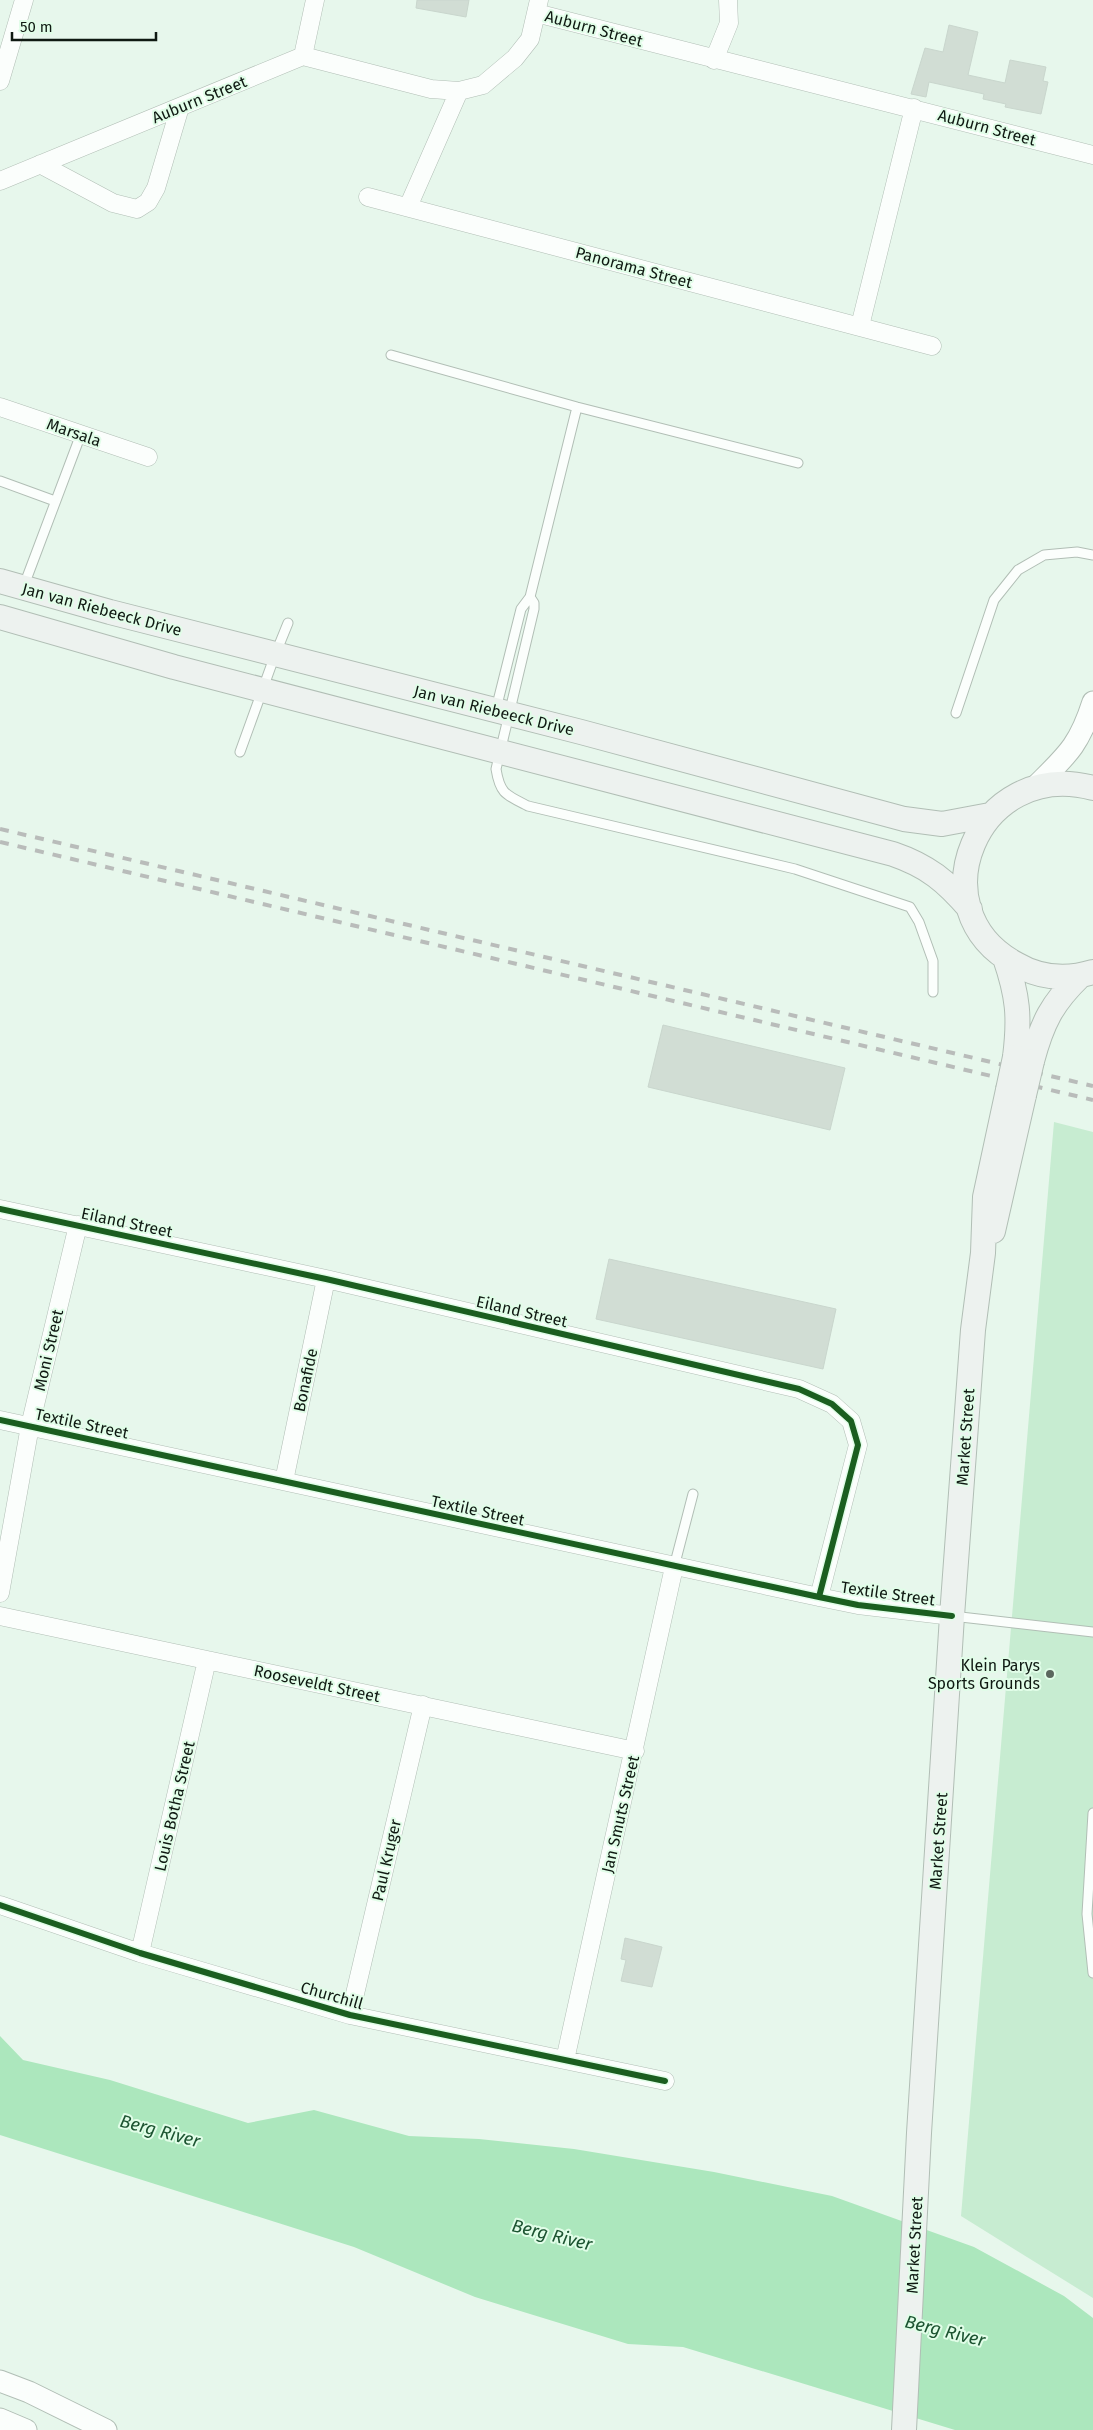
<svg xmlns="http://www.w3.org/2000/svg" width="1093" height="2430" viewBox="0 0 1093 2430" font-family="'Fira Sans',sans-serif">
  <style>
    .green { fill: #c7ecd1 }
    .water { fill: #ace7bd }
    .building { fill: #d1ddd4; stroke: #c9d6cd }
    .lines { fill: none; stroke-linecap: round; stroke-linejoin: round }
    .service-casing { stroke: #b1beb5; stroke-width: 11 }
    .minor-casing { stroke: #b1beb5; stroke-width: 19 }
    .tertiary-casing { stroke: #b1beb5; stroke-width: 23 }
    .secondary-casing { stroke: #b1beb5; stroke-width: 26 }
    .service { stroke: #fbfefc; stroke-width: 9 }
    .minor { stroke: #fbfefc; stroke-width: 18 }
    .tertiary { stroke: #fbfefc; stroke-width: 21 }
    .secondary { stroke: #edf2ef; stroke-width: 24 }
    .rail { stroke: #b9bcba; stroke-width: 4; stroke-dasharray: 9 9; stroke-linecap: butt }
    .secondary-bridge-casing { stroke: #b1beb5; stroke-width: 26; stroke-linecap: butt }
    .secondary-bridge { stroke: #edf2ef; stroke-width: 24 }
    .cycleway-casing { stroke: #e1fde8; stroke-width: 9 }
    .cycleway { stroke: #1b5e20; stroke-width: 6 }
    .poi-dot { fill: #5b675e; stroke: #e1fde8; stroke-width: 2 }
    .labels { text-anchor: middle; stroke-width: 4; stroke-linejoin: round; paint-order: stroke }
    .street-label { font-size: 16px; fill: #0f1912; stroke: #e1fde8 }
    .poi-label { font-size: 16px; fill: #0f1912; stroke: #e1fde8; text-anchor: end }
    .water-label { font-size: 18px; font-style: italic; fill: #1c5431; stroke: #e1fde8 }
  </style>
  <rect width="100%" height="100%" fill="#e7f7ec"/>
  <path class="green" d="M1054,1122L1093,1132V2298L961,2216Z"/>
  <path class="water" d="M0,2036L23,2060L110,2080L248,2123L314,2110L409,2136L479,2139L574,2149L714,2172L832,2196L974,2247L1064,2296L1093,2318V2430H955L683,2347L628,2344L475,2297L354,2247L0,2135Z"/>
  <path class="building" d="M417,0H469L466,17L416,8Z
    M949,25L978,32L968,75L1005,83L1010,60L1046,67L1043,81L1048,82L1041,114L1005,107L1006,104L983,99L984,94L929,82L926,97L911,94L925,48L943,52Z
    M663,1025L845,1068L830,1130L648,1087Z
    M609,1259L836,1309L823,1369L596,1319Z
    M625,1938L662,1947L652,1987L621,1981L626,1960L621,1959Z"/>
  <g class="lines">
    <defs>
      <path id="service" d="M391,355L577,407L798,463
        M0,481L55,501
        M23,588L81,434
        M530,597L534,603V609L496,769C500,794 506,795 528,806L795,869L910,907L919,922L933,961V992
        M496,709L521,609L530,597L577,407
        M956,713L994,600L1018,570L1044,555L1077,552L1093,555
        M240,752L275,655L288,623
        M674,1567L693,1494
        M952,1616L1093,1632
        M1093,1813L1087,1914L1093,1973"/>
      <path id="minor" d="M536,13L1093,155
        M303,56L315,0
        M714,60L729,23L728,0
        M0,81L24,0
        M40,164L113,203L137,209L148,202L156,188L180,107
        M0,181L303,56L431,89L459,91L483,85L515,58L530,39L539,0
        M368,197L932,346
        M408,207L459,91
        M860,326L914,108
        M0,407L148,457
        M0,1209L326,1279L799,1389L832,1404L851,1421L858,1445L819,1597
        M0,1420L819,1597L858,1605L952,1616
        M284,1481L326,1279
        M0,1593L30,1426L78,1225
        M0,1616L635,1751
        M0,1905L140,1953L350,2015L665,2081
        M140,1953L207,1660
        M350,2015L423,1705
        M565,2060L674,1567"/>
      <path id="tertiary" d="M1035,787C1067,755 1079,746 1093,702
        M0,2381L29,2392L106,2430
        M0,2419L26,2430"/>
      <path id="secondary" d="M0,581L110,612L581,732L904,819L942,824L990,815
        M0,617L174,667L893,854C928,866 946,881 970,909
        M1093,788C977,757 915,910 1016,964C1040,978 1067,980 1093,972
        M1005,958C1018,996 1020,1017 1015,1057
        M1032,1061C1042,1023 1052,1003 1080,976
        M993,1231L1024,1095
        M904,2430L919,2133L952,1616L973,1330L983,1253L985,1197L1008,1090"/>
    </defs>
    <use href="#service" class="service-casing"/>
    <use href="#minor" class="minor-casing"/>
    <use href="#tertiary" class="tertiary-casing"/>
    <use href="#secondary" class="secondary-casing"/>
    <use href="#service" class="service"/>
    <use href="#minor" class="minor"/>
    <use href="#tertiary" class="tertiary"/>
    <use href="#secondary" class="secondary"/>
    <path class="rail" d="M0,829L1093,1086
      M0,842L1093,1100"/>
    <defs>
      <path id="secondary-bridge" d="M1008,1090L1015,1057
        M1024,1095L1032,1061"/>
    </defs>
    <use href="#secondary-bridge" class="secondary-bridge-casing"/>
    <use href="#secondary-bridge" class="secondary-bridge"/>
    <defs>
      <path id="cycleway" d="M0,1209L326,1279L799,1389L832,1404L851,1421L858,1445L819,1597
        M0,1420L819,1597L858,1605L952,1616
        M0,1905L140,1953L350,2015L665,2081"/>
    </defs>
    <use href="#cycleway" class="cycleway-casing"/>
    <use href="#cycleway" class="cycleway"/>
  </g>
  <circle class="poi-dot" cx="1050" cy="1674" r="5"/>
  <g class="labels">
    <g class="street-label">
      <text transform="translate(594 28) rotate(15)" y="6">Auburn Street</text>
      <text transform="translate(199 99) rotate(-22)" y="6">Auburn Street</text>
      <text transform="translate(987 127) rotate(15)" y="6">Auburn Street</text>
      <text transform="translate(634 267) rotate(15)" y="6">Panorama Street</text>
      <text transform="translate(74 432) rotate(19)" y="6">Marsala</text>
      <text transform="translate(102 609) rotate(15)" y="6">Jan van Riebeeck Drive</text>
      <text transform="translate(494 710) rotate(14)" y="6">Jan van Riebeeck Drive</text>
      <text transform="translate(127 1222) rotate(12)" y="6">Eiland Street</text>
      <text transform="translate(522 1311) rotate(13)" y="6">Eiland Street</text>
      <text transform="translate(48 1350) rotate(-77)" y="6">Moni Street</text>
      <text transform="translate(305 1380) rotate(-78)" y="6">Bonafide</text>
      <text transform="translate(82 1423) rotate(12)" y="6">Textile Street</text>
      <text transform="translate(965 1437) rotate(-86)" y="6">Market Street</text>
      <text transform="translate(478 1510) rotate(12)" y="6">Textile Street</text>
      <text transform="translate(888 1593) rotate(8)" y="6">Textile Street</text>
      <text transform="translate(317 1683) rotate(12)" y="6">Rooseveldt Street</text>
      <text transform="translate(174 1806) rotate(-77)" y="6">Louis Botha Street</text>
      <text transform="translate(620 1814) rotate(-77)" y="6">Jan Smuts Street</text>
      <text transform="translate(938 1841) rotate(-86)" y="6">Market Street</text>
      <text transform="translate(386 1860) rotate(-77)" y="6">Paul Kruger</text>
      <text transform="translate(332 1995) rotate(16)" y="6">Churchill</text>
      <text transform="translate(914 2245) rotate(-87)" y="6">Market Street</text>
    </g>
    <g class="poi-label">
      <text x="1040" y="1671">Klein Parys<tspan x="1040" dy="18">Sports Grounds</tspan></text>
    </g>
    <g class="water-label">
      <text transform="translate(160 2131) rotate(15)" y="6">Berg River</text>
      <text transform="translate(552 2235) rotate(14)" y="6">Berg River</text>
      <text transform="translate(945 2331) rotate(14)" y="6">Berg River</text>
    </g>
  </g>
  <path d="M12 32v8h144v-8" fill="none" stroke="#0f1912" stroke-width="2.5"/>
  <text x="20" y="32" font-size="15" fill="#0f1912" stroke="#e1fde8" stroke-width="4" paint-order="stroke">50 m</text>
</svg>
